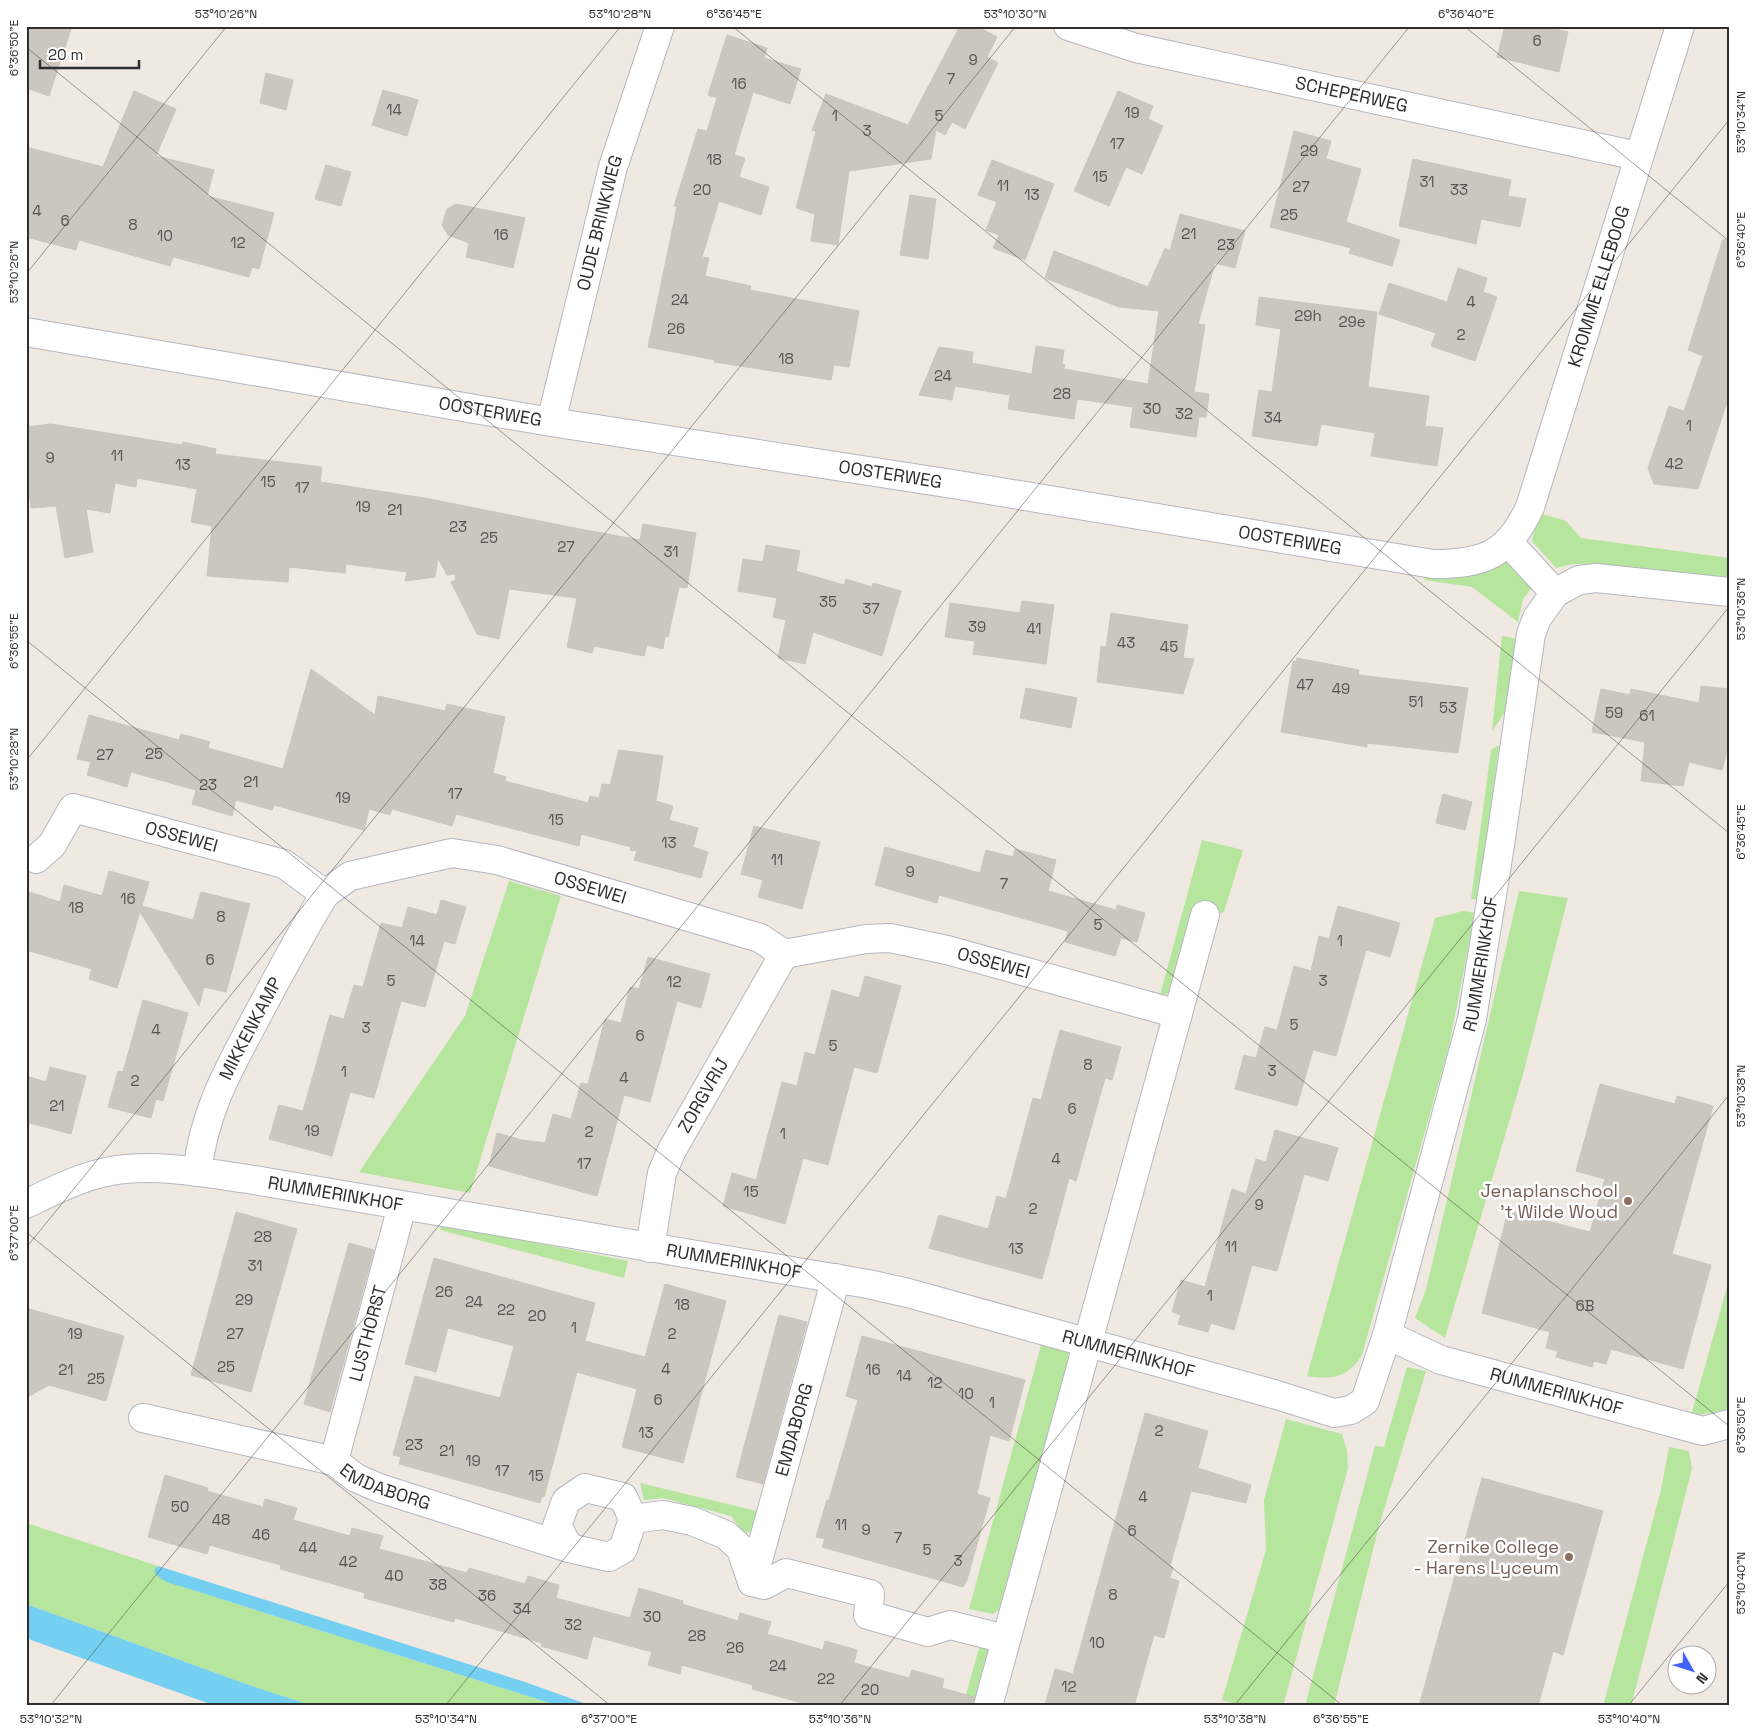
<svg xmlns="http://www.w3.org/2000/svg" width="1755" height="1732" viewBox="0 0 1755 1732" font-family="'Space Grotesk',sans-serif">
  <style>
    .green { fill: #b6e59e }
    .water { fill: #75cff0 }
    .building { fill: #cbc7bf; stroke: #cbc5ba }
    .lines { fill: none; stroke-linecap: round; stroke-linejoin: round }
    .street-casing { stroke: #b4b7c1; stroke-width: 30 }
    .street { stroke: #fff; stroke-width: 28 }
    .ticks { fill: none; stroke: #2e2e2e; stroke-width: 1; stroke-opacity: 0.45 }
    .education-dot { fill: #8d6e63; stroke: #fff; stroke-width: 2 }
    .labels { text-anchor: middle; stroke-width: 5; stroke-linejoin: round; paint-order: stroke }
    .number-label { font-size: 15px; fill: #555452 }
    .street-label { font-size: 18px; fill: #2e2e2e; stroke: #fff }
    .education-label { font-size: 18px; fill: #785e54; stroke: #fff; text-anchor: end }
    .neatline { fill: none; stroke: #2e2e2e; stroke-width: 2 }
    .ticks-label { font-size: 12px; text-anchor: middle; fill: #2e2e2e }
  </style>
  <rect width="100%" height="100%" fill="#efe9e1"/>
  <path class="green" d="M1538,513L1566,521L1581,538L1729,558V580L1596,564H1573L1556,568L1532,541Z
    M1505,552L1534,585L1523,599L1518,622L1472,587L1424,580L1427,573Z
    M1502,636L1518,639L1506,711L1492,731Z
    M1499,745L1479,900L1471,899L1491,750Z
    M1202,840L1243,850L1224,912L1216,914L1172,988L1167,994L1160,995Z
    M509,881L561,896L470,1193L359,1172L465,1016Z
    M1519,891L1568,898L1522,1078L1445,1338L1415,1318L1426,1290Z
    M1463,911L1475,913L1449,1046L1362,1355C1347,1378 1333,1380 1307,1376L1435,918Z
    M441,1224L628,1261L624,1278L440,1230Z
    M1729,1280V1410L1691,1416Z
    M1043,1338L1068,1351L1069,1359L999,1610L993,1614L969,1609Z
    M1407,1367L1426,1371L1379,1526L1334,1706H1305L1375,1446L1384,1447Z
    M1286,1419L1342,1434L1347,1450L1348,1468L1283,1706H1242L1222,1700L1266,1550L1264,1500Z
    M1669,1447L1689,1451L1692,1469L1631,1706H1603L1661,1490Z
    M640,1483L757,1511L753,1529L748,1533L742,1531L731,1516L663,1498L644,1500Z
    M26,1523L158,1566L154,1570L183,1587L559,1706H313L246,1684L26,1604Z
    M980,1644L988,1646L990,1652L974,1706H963Z"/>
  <path class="water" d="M158,1566L525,1682L592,1706H559L183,1587C173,1584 158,1581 154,1570Z
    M26,1604L246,1684L313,1706H216L31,1640L26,1637Z"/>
  <path class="building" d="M26,26H72L49,96L26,88Z
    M960,26H976L997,37L987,57L998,63L965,129L952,122L945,135L936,130L931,159L849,171L838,245L811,241L815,214L796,208L816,131L812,130L826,94L908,125Z
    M1505,26H1543L1568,32L1559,72L1497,57Z
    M727,35L767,48L764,58L801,69L790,104L753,92L734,155L745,158L739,177L769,187L761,215L719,201L702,257L709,258L705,276L751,286L750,290L859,311L849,367L834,365L831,380L714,362L715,360L648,347L677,207L674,206L698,129L707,131L717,98L708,95Z
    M266,73L293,80L286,110L260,103Z
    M383,90L418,100L407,136L372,125Z
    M134,91L176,109L156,156L214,170L207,196L274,213L259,269L252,267L249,277L173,257L170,266L79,240L76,250L26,237V147L103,167Z
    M1118,91L1153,106L1148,119L1163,126L1142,174L1126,167L1109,206L1074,191Z
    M1294,131L1331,141L1326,159L1361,169L1346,222L1400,240L1392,266L1349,253L1351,248L1270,227Z
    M1413,159L1511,180L1508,196L1526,199L1520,227L1481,219L1476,244L1399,226Z
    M992,160L1054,184L1025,260L993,248L999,235L986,230L997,202L978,195Z
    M326,165L351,172L341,206L315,199Z
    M910,195L936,199L928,259L900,255Z
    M456,204L525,218L513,268L466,257L469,243L448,235L442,225L447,209Z
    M1180,214L1245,231L1235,268L1215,263L1198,324L1205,325L1194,392L1209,394L1206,417H1199L1196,437L1130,427L1133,407L1077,399L1074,419L1008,409L1010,395L955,386L952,400L919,395L939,347L973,352L972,363L1032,374L1036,346L1064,350L1062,364L1065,365L1064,369L1148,384L1159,311L1119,307L1045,278L1054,251L1148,287L1165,248L1170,251Z
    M1723,239L1729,240V396L1698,489L1654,484L1648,468L1669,406L1684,411L1703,356L1688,350Z
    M1458,268L1487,278L1483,292L1497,297L1475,361L1431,346L1436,333L1379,314L1389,283L1447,302Z
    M1259,297L1377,312L1368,387L1429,396L1425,426L1443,428L1437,466L1371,456L1375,433L1321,424L1317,446L1252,436L1259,390L1272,392L1281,329L1256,325Z
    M51,424L182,445L183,442L216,449L215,454L322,467L320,482L425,498L585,530L640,540L643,524L696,533L687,588L679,587L668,637L665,636L663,649L647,645L644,656L594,646L592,653L567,647L577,598L509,589L499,639L477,634L451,582L456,580L455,574L447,575L438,558L435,577L405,581L407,572L346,564L345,573L289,567L288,582L207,576L212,526L191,522L197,489L137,478L136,487L115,483L110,513L86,509L93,552L65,558L56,506L31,508L26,464V427Z
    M766,545L800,551L796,571L844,585L846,579L872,587L873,583L901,591L882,656L813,632L805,664L778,658L786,620L773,617L777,598L738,591L743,559L763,562Z
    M1022,601L1054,605L1046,664L973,654L975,641L945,637L950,603L1020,613Z
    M1111,613L1188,625L1183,658L1194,659L1183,694L1097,682L1101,646L1106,647Z
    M1297,658L1359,670L1358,675L1468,688L1458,753L1367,743V747L1281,732L1293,661L1296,662Z
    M311,669L375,715L378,696L445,711L447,704L505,717L493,773L506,777L505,781L588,803L590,796L599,798L602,784L610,785L619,750L663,756L656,801L673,806L669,820L698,828L693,847L708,852L701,878L634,860L637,851L630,850L631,847L581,834L579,846L456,814L452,826L392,809L390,815L369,809L364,830L274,805L272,810L236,800L232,816L192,804L196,790L131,772L127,787L87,775L91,762L77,759L89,715L179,740L181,734L196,738L210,742L208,748L283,769Z
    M1701,686L1729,689V744L1722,770L1689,762L1683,786L1641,781L1645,742L1592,732L1601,689L1630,695L1631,689L1699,703Z
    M1026,688L1077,698L1071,728L1020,718Z
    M1443,794L1472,802L1465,830L1436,823Z
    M754,826L820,842L802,909L758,897L763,880L741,874Z
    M885,847L980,873L986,850L1013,857L1015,849L1056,860L1048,891L1116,910L1117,905L1145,913L1137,942L1121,938L1115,956L1065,942L1068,931L939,895L937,903L875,885Z
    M109,871L149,882L142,906L193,920L201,892L250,904L226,992L204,987L199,1006L140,912L117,988L89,979L92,969L26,950V891L60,902L64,885L102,896Z
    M441,900L466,907L455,944L444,941L425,1007L401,1001L374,1098L350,1092L332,1156L269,1139L279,1105L303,1111L330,1015L344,1019L354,985L363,987L381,923L402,928L408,907L437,915Z
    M1338,906L1400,923L1390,957L1366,950L1336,1056L1313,1050L1297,1106L1235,1089L1244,1055L1256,1058L1265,1027L1277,1030L1294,966L1311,971L1319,936L1329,939Z
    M648,957L710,974L701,1008L677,1001L650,1102L624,1095L597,1196L489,1166L497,1133L522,1140L545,1143L553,1114L571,1119L581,1083L588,1084L605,1019L621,1023L630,987L639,989Z
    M865,976L901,986L877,1073L854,1067L828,1165L803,1158L785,1224L723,1206L732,1173L756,1180L782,1082L797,1086L805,1052L815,1055L832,990L859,998Z
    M143,1000L188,1013L163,1101L156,1099L151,1118L108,1107L118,1071L123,1072Z
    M1060,1030L1121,1047L1112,1080L1105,1078L1076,1181L1069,1178L1042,1279L929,1248L939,1215L988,1229L997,1196L1006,1199L1033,1098L1041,1100Z
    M50,1067L86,1076L71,1134L26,1122V1076L46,1082Z
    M1600,1084L1675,1104L1677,1096L1713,1106L1672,1254L1711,1265L1683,1369L1611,1349L1606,1364L1594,1361L1592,1367L1556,1357L1558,1351L1546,1348L1550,1332L1482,1313L1508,1211L1590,1232L1605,1179L1576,1171Z
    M1275,1130L1338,1148L1328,1181L1304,1174L1277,1271L1252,1265L1234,1330L1211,1323L1208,1332L1178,1324L1181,1315L1172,1312L1181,1280L1205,1287L1232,1189L1246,1194L1256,1159L1266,1162Z
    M236,1212L297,1229L251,1392L191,1375Z
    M349,1243L374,1250L330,1412L304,1404Z
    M434,1258L595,1303L585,1341L645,1357L665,1284L726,1301L683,1463L622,1447L637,1389L577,1372L544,1497L542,1496L540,1503L399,1464L401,1457L393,1455L415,1376L500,1398L514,1346L448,1328L436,1372L405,1364Z
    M26,1308L124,1336L106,1401L49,1385L26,1398Z
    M779,1315L807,1322L763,1484L736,1477Z
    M862,1336L1025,1380L1009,1441L990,1435L977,1494L990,1498L967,1580L963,1587L822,1547L825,1539L816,1537L827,1500H829L858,1400L846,1396Z
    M1145,1413L1208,1431L1198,1468L1251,1485L1246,1503L1191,1491L1170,1566L1173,1567L1170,1578L1179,1581L1164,1638L1154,1635L1134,1706H1045L1055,1669L1073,1674Z
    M165,1475L208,1488L207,1491L263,1507L265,1499L297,1508L293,1520L350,1536L352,1528L383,1536L379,1549L424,1561L467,1573L469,1568L525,1584L528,1576L559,1585L556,1598L630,1618L639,1588L683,1601L682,1604L738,1621L740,1613L771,1622L767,1634L823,1650L825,1641L857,1650L854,1663L909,1678L912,1670L944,1679L942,1688L974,1697L973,1706H813L752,1689L753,1685L682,1665L680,1674L648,1665L652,1652L593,1636L587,1659L541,1646L542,1643L455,1618L454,1622L364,1598L365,1593L280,1569L281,1565L237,1553L210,1545L207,1554L148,1537Z
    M1482,1478L1603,1511L1563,1655L1553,1651L1538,1706H1419Z"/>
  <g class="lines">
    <defs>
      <g id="street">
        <path id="s1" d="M1068,26L1136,48L1638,156"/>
        <path id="s2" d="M26,332L551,422L959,485L1433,564C1484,564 1508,555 1530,507L1680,26"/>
        <path id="s3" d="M551,422L613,167L660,26"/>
        <path d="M1509,543L1555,593L1579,580L1596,578L1729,592"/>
        <path id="s4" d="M36,859L52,845L73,808L284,864L325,894L350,876L452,853L497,860L760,938L784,954L866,939L890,938L947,950L1178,1014"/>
        <path id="s5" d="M197,1172C205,1108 229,1069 258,1014C280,973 301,933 325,894"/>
        <path id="s6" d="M26,1204C53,1191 82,1176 111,1171C156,1163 204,1173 248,1179L868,1284L908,1293L1277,1395L1334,1413L1351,1410L1365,1401L1387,1335L1472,1019L1500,845L1531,634L1537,618L1555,593"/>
        <path id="s7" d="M650,1248L662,1173L672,1150L784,954"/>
        <path id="s8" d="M1387,1335L1441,1360L1703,1431L1729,1424"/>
        <path id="s9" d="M143,1418L334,1461L356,1478L379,1488L569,1548L609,1557L623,1549L633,1519L663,1515L692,1521L726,1535L741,1549L752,1582L764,1585L786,1573L870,1594L868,1615L928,1632L950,1625L1005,1639"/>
        <path id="s10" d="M334,1461L402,1206"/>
        <path d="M569,1548L557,1526L566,1501L585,1488L623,1497L633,1519"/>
        <path id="s11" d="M752,1582L836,1278"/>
        <path d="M988,1706L1205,915"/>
      </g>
    </defs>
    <use href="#street" class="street-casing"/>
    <use href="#street" class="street"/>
  </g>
  <path class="ticks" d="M732,26L1729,833M1464,26L1729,241M26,47L1729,1426M26,274L227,26M26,640L1343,1706M26,761L621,26M26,1232L611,1706M26,1248L1016,26M50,1706L1410,26M445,1706L1729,120M839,1706L1729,607M1234,1706L1729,1095M1628,1706L1729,1582"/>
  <g class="education-dot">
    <circle cx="1628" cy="1201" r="5"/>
    <circle cx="1569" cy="1557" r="5"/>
  </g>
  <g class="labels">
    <g class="number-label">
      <text x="1537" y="46">6</text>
      <text x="973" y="65">9</text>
      <text x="951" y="84">7</text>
      <text x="739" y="89">16</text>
      <text x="394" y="115">14</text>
      <text x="1132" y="118">19</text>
      <text x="835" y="121">1</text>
      <text x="939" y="121">5</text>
      <text x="867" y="136">3</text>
      <text x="1117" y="149">17</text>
      <text x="1309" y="156">29</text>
      <text x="714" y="165">18</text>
      <text x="1100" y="182">15</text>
      <text x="1427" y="187">31</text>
      <text x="1003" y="191">11</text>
      <text x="1301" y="192">27</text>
      <text x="702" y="195">20</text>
      <text x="1459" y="195">33</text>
      <text x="1032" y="200">13</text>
      <text x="37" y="216">4</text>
      <text x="1289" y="220">25</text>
      <text x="65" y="226">6</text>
      <text x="133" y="230">8</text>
      <text x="1189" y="239">21</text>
      <text x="501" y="240">16</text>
      <text x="165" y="241">10</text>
      <text x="238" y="248">12</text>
      <text x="1226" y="250">23</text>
      <text x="680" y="305">24</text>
      <text x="1471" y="307">4</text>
      <text x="1308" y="321">29h</text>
      <text x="1352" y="327">29e</text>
      <text x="676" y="334">26</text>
      <text x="1461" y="340">2</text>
      <text x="786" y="364">18</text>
      <text x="943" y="381">24</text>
      <text x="1062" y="399">28</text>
      <text x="1152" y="414">30</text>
      <text x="1184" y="419">32</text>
      <text x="1273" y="423">34</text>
      <text x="1689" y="431">1</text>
      <text x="117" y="461">11</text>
      <text x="50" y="463">9</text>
      <text x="1674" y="469">42</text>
      <text x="183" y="470">13</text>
      <text x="268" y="487">15</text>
      <text x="302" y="493">17</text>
      <text x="363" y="512">19</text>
      <text x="395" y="515">21</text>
      <text x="458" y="532">23</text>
      <text x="489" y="543">25</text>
      <text x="566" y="552">27</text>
      <text x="671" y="557">31</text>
      <text x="828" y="607">35</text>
      <text x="871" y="614">37</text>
      <text x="977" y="632">39</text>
      <text x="1034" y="634">41</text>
      <text x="1126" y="648">43</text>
      <text x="1169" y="652">45</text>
      <text x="1305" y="690">47</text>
      <text x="1341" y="694">49</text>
      <text x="1416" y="707">51</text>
      <text x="1448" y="713">53</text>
      <text x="1614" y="718">59</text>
      <text x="1647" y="721">61</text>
      <text x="154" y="759">25</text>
      <text x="105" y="760">27</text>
      <text x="251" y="787">21</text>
      <text x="208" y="790">23</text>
      <text x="455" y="799">17</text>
      <text x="343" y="803">19</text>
      <text x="556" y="825">15</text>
      <text x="669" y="848">13</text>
      <text x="777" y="865">11</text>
      <text x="910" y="877">9</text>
      <text x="1004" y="889">7</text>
      <text x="128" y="904">16</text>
      <text x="76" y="913">18</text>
      <text x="221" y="922">8</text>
      <text x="1098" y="930">5</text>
      <text x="417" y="946">14</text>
      <text x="1340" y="946">1</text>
      <text x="210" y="965">6</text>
      <text x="391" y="986">5</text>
      <text x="1323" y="986">3</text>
      <text x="674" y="987">12</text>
      <text x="1294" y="1030">5</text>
      <text x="366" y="1033">3</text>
      <text x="156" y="1035">4</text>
      <text x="640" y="1041">6</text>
      <text x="833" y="1051">5</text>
      <text x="1088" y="1070">8</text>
      <text x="1272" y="1076">3</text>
      <text x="344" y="1077">1</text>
      <text x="624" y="1083">4</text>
      <text x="135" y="1086">2</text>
      <text x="57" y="1111">21</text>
      <text x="1072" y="1114">6</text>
      <text x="312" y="1136">19</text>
      <text x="589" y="1137">2</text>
      <text x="783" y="1139">1</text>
      <text x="1056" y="1164">4</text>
      <text x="584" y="1169">17</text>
      <text x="751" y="1197">15</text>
      <text x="1259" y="1210">9</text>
      <text x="1033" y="1214">2</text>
      <text x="263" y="1242">28</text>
      <text x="1231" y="1252">11</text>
      <text x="1016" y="1254">13</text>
      <text x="255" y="1271">31</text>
      <text x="444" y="1297">26</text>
      <text x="1210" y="1301">1</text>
      <text x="244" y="1305">29</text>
      <text x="474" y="1307">24</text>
      <text x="682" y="1310">18</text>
      <text x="1585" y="1311">6B</text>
      <text x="506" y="1315">22</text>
      <text x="537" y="1321">20</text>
      <text x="574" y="1333">1</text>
      <text x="75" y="1339">19</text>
      <text x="235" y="1339">27</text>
      <text x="672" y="1339">2</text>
      <text x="226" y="1372">25</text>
      <text x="666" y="1374">4</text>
      <text x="66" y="1375">21</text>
      <text x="873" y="1375">16</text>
      <text x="904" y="1381">14</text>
      <text x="96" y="1384">25</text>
      <text x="935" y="1388">12</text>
      <text x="966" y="1399">10</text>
      <text x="658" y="1405">6</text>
      <text x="992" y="1408">1</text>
      <text x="1159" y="1436">2</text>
      <text x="646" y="1438">13</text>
      <text x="414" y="1450">23</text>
      <text x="447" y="1456">21</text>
      <text x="473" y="1466">19</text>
      <text x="502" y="1476">17</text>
      <text x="536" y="1481">15</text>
      <text x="1143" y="1502">4</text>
      <text x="180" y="1512">50</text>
      <text x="221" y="1525">48</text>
      <text x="841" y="1530">11</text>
      <text x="866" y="1535">9</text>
      <text x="1132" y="1536">6</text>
      <text x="261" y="1540">46</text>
      <text x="898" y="1543">7</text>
      <text x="308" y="1553">44</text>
      <text x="927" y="1555">5</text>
      <text x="958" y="1566">3</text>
      <text x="348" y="1567">42</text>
      <text x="394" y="1581">40</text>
      <text x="438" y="1590">38</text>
      <text x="1113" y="1600">8</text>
      <text x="487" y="1601">36</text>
      <text x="522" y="1614">34</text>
      <text x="652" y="1622">30</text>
      <text x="573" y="1630">32</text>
      <text x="697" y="1641">28</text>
      <text x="1097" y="1648">10</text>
      <text x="735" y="1653">26</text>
      <text x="778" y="1671">24</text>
      <text x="826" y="1684">22</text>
      <text x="1069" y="1692">12</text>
      <text x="870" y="1695">20</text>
    </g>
    <g class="street-label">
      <text dy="6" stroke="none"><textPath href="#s1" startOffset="292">SCHEPERWEG</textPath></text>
      <text dy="6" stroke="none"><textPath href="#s3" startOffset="205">OUDE BRINKWEG</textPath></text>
      <text dy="6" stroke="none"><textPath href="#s2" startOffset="1779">KROMME ELLEBOOG</textPath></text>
      <text dy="6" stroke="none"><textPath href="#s2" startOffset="471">OOSTERWEG</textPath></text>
      <text dy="6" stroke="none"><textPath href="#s2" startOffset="876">OOSTERWEG</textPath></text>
      <text dy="6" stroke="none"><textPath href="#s2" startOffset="1281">OOSTERWEG</textPath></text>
      <text dy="6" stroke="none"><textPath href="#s4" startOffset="176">OSSEWEI</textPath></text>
      <text dy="6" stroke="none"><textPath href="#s4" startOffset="611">OSSEWEI</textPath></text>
      <text dy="6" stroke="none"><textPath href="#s4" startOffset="1031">OSSEWEI</textPath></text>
      <text dy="6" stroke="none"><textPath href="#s6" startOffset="1828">RUMMERINKHOF</textPath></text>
      <text dy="6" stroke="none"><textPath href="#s5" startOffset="154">MIKKENKAMP</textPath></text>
      <text dy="6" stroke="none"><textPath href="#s7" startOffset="164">ZORGVRIJ</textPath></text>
      <text dy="6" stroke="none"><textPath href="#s6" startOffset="318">RUMMERINKHOF</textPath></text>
      <text dy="6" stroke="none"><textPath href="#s6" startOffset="722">RUMMERINKHOF</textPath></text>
      <text dy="6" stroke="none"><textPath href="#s10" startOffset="132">LUSTHORST</textPath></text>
      <text dy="6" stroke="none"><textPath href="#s6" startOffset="1128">RUMMERINKHOF</textPath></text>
      <text dy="6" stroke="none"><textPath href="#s8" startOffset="179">RUMMERINKHOF</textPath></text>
      <text dy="6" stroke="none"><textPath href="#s11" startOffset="158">EMDABORG</textPath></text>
      <text dy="6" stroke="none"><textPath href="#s9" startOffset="254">EMDABORG</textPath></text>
    </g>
    <g class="education-label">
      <text x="1618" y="1197">Jenaplanschool<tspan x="1618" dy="21">'t Wilde Woud</tspan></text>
      <text x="1559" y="1553">Zernike College<tspan x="1559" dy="21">- Harens Lyceum</tspan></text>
    </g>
  </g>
  <rect width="1755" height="1732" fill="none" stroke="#ffffff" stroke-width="55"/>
  <g transform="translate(1692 1670) rotate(129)"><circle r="24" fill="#ffffff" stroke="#ababab"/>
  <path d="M0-4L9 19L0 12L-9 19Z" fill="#4264fb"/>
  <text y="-8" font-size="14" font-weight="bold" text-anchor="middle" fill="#2e2e2e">N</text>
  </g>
  <path d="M40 60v8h99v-8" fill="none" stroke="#2e2e2e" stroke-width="2.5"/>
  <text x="48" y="60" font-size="15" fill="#2e2e2e" stroke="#ffffff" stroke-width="4" paint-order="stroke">20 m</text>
  <rect x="28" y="28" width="1700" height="1676" class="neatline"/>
  <g class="ticks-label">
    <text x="226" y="18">53°10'26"N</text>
    <text x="620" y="18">53°10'28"N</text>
    <text x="734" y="18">6°36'45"E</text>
    <text x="1015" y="18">53°10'30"N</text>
    <text x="1466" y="18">6°36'40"E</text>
    <text transform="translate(14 48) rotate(-90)" y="4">6°36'50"E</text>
    <text transform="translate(1741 122) rotate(-90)" y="4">53°10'34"N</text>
    <text transform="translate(1741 240) rotate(-90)" y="4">6°36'40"E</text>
    <text transform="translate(14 272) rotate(-90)" y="4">53°10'26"N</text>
    <text transform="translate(1741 609) rotate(-90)" y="4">53°10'36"N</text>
    <text transform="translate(14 641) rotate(-90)" y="4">6°36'55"E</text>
    <text transform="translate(14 759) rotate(-90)" y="4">53°10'28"N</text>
    <text transform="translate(1741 832) rotate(-90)" y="4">6°36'45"E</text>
    <text transform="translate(1741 1096) rotate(-90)" y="4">53°10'38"N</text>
    <text transform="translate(14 1233) rotate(-90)" y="4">6°37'00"E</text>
    <text transform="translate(1741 1425) rotate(-90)" y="4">6°36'50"E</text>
    <text transform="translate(1741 1583) rotate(-90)" y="4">53°10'40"N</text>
    <text x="51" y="1723">53°10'32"N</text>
    <text x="446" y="1723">53°10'34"N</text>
    <text x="609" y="1723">6°37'00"E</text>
    <text x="840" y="1723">53°10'36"N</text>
    <text x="1235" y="1723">53°10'38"N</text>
    <text x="1341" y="1723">6°36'55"E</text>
    <text x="1629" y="1723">53°10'40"N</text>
  </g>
</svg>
